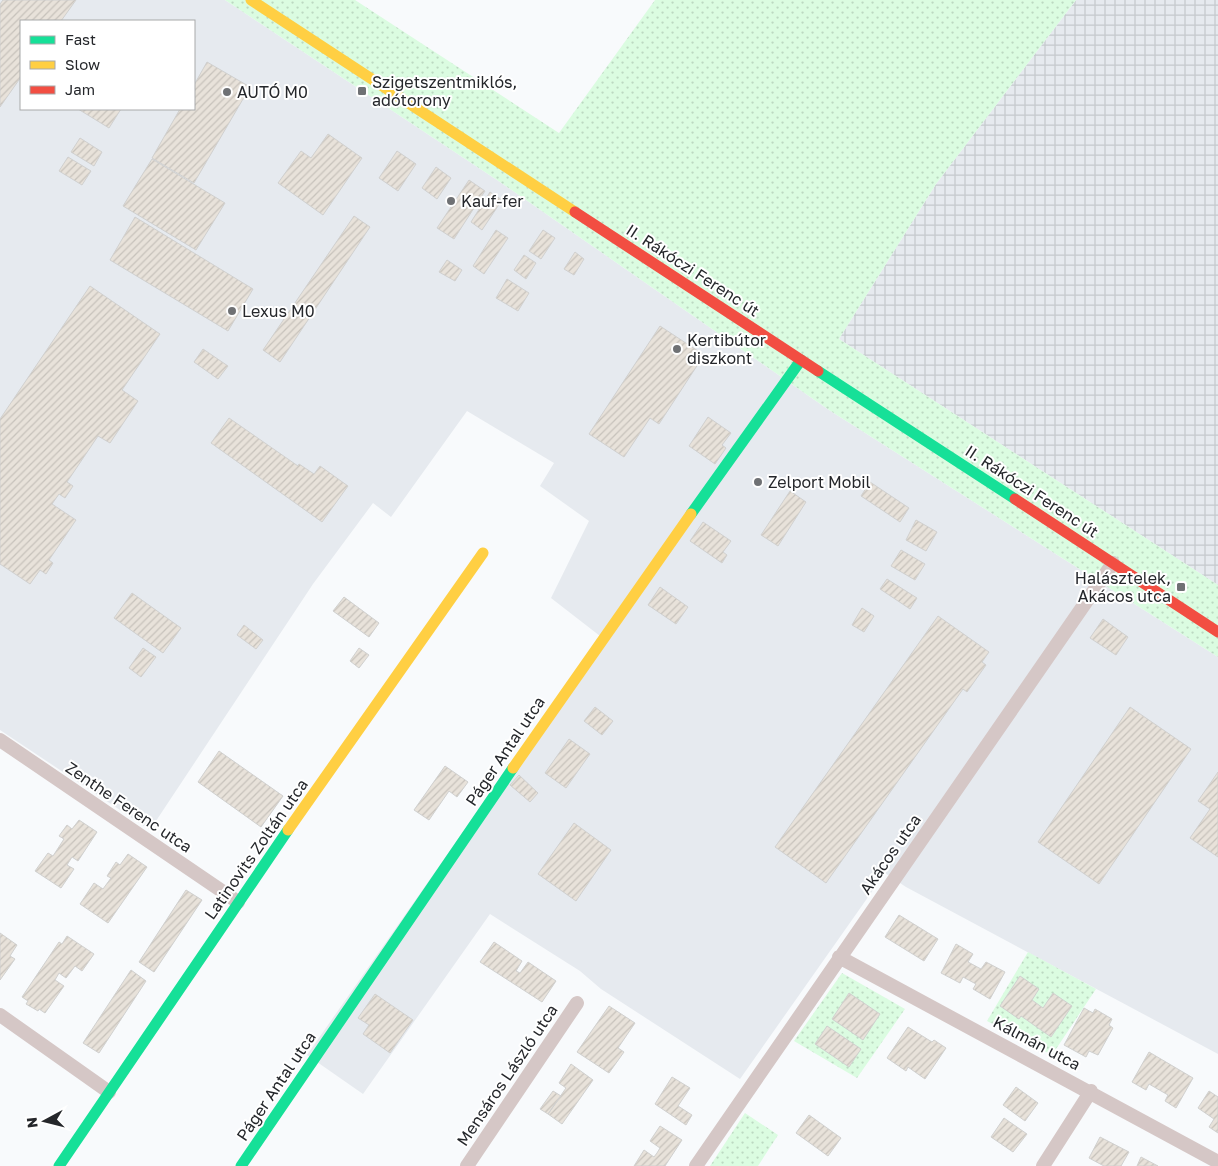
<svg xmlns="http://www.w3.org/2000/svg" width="1218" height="1166" viewBox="0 0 1218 1166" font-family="'Golos Text',sans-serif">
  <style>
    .built { fill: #e6eaef; fill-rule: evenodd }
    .industrial { fill: url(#industrial-grid) }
    .grass { fill: url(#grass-dots) }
    .building { fill: url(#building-hatch); stroke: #d0d0cf }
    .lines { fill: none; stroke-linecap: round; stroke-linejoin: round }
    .street { stroke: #d5c7c6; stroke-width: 14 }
    .fast { stroke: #16e098; stroke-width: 11 }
    .slow { stroke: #ffcf43; stroke-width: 11 }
    .jam { stroke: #f24e42; stroke-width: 11 }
    .poi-dot { fill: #6f7174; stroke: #fff; stroke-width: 2 }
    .labels { text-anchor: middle; stroke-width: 4; stroke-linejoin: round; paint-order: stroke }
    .poi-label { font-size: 16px; fill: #25272b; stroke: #fff; text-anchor: start }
    .street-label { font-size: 16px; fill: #25272b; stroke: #fff }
  </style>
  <defs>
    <pattern id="industrial-grid" width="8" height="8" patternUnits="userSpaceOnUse" patternTransform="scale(1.25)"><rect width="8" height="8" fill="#e6eaef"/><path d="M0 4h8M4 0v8" fill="none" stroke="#c5c9cd"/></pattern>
    <pattern id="grass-dots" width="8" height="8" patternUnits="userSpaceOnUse" patternTransform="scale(1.25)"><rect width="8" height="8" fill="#dbfce1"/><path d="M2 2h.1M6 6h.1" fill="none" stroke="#bcd8c1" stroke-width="1.8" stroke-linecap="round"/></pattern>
    <pattern id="building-hatch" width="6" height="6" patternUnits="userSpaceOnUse" patternTransform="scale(1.25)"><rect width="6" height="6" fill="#e8e2da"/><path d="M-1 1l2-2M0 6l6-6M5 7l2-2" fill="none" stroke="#c7c2bb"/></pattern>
  </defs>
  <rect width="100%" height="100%" fill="#f8fafc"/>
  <path class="built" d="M0,0H225L497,180L829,410L1218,657V1054L906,887L885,873L740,1079L601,989L580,971L490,914L363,1094L307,1055L600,636L551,598L589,521L540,486L554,463L467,411L391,517L373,503L313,584L150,830L0,730ZM21,21H194V109H21Z"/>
  <path class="industrial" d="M1076,0H1218V585L839,339L936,184Z"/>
  <path class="grass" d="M225,0H355L559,133L655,0H1076L936,184L839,339L1218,585V657L829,410L497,180Z
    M1028,952L1096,989L1052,1055L987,1021Z
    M842,973L905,1009L857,1078L794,1041Z
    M745,1113L778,1135L758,1166H710Z"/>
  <path class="building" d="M3,0H76L61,21H21V77L0,107V4Z
    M207,62L250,87L194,183L152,158L180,109H194V85Z
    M78,109H121L109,128Z
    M328,134L362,158L323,215L278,183L301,151L311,158Z
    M80,138L102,152L94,166L71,152Z
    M397,151L416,164L398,191L379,178Z
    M68,157L91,171L82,185L59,171Z
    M152,159L225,203L196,250L123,206Z
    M436,167L451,178L437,199L422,188Z
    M469,180L485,191L454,239L437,228Z
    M490,192L502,200L482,230L471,222Z
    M354,216L370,227L280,362L263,350Z
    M135,217L253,289L228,331L110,260Z
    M496,230L508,238L484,274L473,266Z
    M543,230L555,238L541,259L529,251Z
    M575,252L584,259L574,275L564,269Z
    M524,255L536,263L526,279L514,270Z
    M447,260L462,270L455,281L439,272Z
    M507,279L529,293L518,311L496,298Z
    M90,286L160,334L122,390L138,401L110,443L98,436L67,482L73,486L65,498L59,494L52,504L76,520L49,560L53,563L46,574L40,570L30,584L0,564V419Z
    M660,326L704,355L659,424L650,418L624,457L589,434Z
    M203,349L228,366L218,379L194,362Z
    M708,417L731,433L722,445L726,448L715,464L689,446Z
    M229,418L298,466L299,464L314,474L320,466L348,486L322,522L211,443Z
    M870,482L909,508L900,522L861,496Z
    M790,491L806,502L778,546L761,535Z
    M916,520L937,532L926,551L906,540Z
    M703,522L731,541L723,552L727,555L722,563L690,541Z
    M901,550L925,564L915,580L891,566Z
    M887,579L917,598L910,609L880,589Z
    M660,587L688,607L676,624L648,605Z
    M132,593L181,628L163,653L114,618Z
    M344,597L379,623L369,637L333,611Z
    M862,608L874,616L864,632L852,625Z
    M938,616L989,652L982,662L986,665L967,692L963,689L826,883L775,847Z
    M1103,619L1128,637L1116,655L1090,638Z
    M244,625L263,640L256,649L237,635Z
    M143,648L156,657L141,677L129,668Z
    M359,648L369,655L359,668L350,661Z
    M595,707L613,721L602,735L584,721Z
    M1130,707L1191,749L1099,884L1038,842Z
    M569,739L590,754L566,788L545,773Z
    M219,751L283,796L261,827L198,782Z
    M445,766L468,782L457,797L449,791L429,820L414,810Z
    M1218,772V857L1190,838L1210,809L1198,801Z
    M519,775L538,793L530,802L510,785Z
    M79,820L97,832L78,861L72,857L67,865L74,869L61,888L35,871L48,853L53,856L64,839L59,836L67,825L72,829Z
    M574,823L611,850L576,901L538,874Z
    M128,854L147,867L108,923L80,904L94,883L103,889L111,878L107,876L116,862L120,865Z
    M186,890L202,900L154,972L139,962Z
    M899,915L938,939L924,961L885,937Z
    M0,933L17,945L10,956L15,959L0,980Z
    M67,936L94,954L82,971L75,966L66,978L59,973L55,980L64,986L45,1013L39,1009L38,1011L26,1004L28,1001L22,997L59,942L62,944Z
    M494,942L522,961L516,971L520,973L528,962L556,981L542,1002L480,962Z
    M956,944L973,954L968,962L981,969L986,962L1005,972L990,999L973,989L976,984L963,977L960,983L941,973Z
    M131,970L146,981L99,1053L83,1043Z
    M1020,976L1039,989L1032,1000L1043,1008L1053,993L1072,1006L1051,1037L1021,1016L1019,1019L1000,1006Z
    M849,993L880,1014L863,1040L832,1019Z
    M375,994L413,1020L390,1053L363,1034L369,1025L358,1018Z
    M609,1006L635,1023L618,1048L624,1052L609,1073L577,1052Z
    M1084,1008L1093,1013L1095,1009L1112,1019L1109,1025L1113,1028L1098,1055L1089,1051L1086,1057L1064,1045Z
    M827,1026L861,1049L849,1067L815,1044Z
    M908,1027L932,1042L934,1040L946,1048L925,1079L908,1067L906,1071L887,1058Z
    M1149,1052L1193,1078L1176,1108L1165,1101L1168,1095L1149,1084L1146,1090L1132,1082Z
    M571,1064L593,1080L562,1124L548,1114L566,1088L559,1083Z
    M672,1077L690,1088L678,1106L692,1115L686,1125L655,1104Z
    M1016,1087L1038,1103L1025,1121L1003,1105Z
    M553,1091L561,1096L548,1114L540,1109Z
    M1209,1091L1218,1097V1133L1209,1127L1214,1119L1198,1108Z
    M809,1115L841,1138L828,1156L796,1133Z
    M1004,1118L1027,1134L1013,1152L991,1137Z
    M660,1126L682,1140L665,1166H634L644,1150L654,1157L657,1153L660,1148L650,1141Z
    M1100,1137L1129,1152L1121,1166H1104L1089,1158Z
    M1141,1157L1158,1166H1137Z"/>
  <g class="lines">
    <path class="street" d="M0,740L238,902
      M839,957L1218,1162
      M0,1015L109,1092
      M467,1166L577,1003
      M696,1166L1113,563
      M1043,1166L1091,1091"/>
    <path class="fast" d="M818,371L1015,499
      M691,514L801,360
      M59,1166L288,830
      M241,1166L513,768"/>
    <path class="slow" d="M251,0L575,212
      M513,768L691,514
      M288,830L483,553"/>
    <path class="jam" d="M575,212L818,371
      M1015,499L1218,632"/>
  </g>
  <g class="poi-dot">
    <rect x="357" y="86" width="10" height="10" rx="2.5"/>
    <circle cx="227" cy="92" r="5"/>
    <circle cx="451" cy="201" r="5"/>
    <circle cx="232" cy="311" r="5"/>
    <circle cx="677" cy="349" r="5"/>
    <circle cx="758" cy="482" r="5"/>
    <rect x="1176" y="582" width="10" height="10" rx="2.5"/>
  </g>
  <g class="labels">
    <g class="poi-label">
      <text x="372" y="88">Szigetszentmiklós,<tspan x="372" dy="18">adótorony</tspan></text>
      <text x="237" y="98">AUTÓ M0</text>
      <text x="461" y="207">Kauf-fer</text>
      <text x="242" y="317">Lexus M0</text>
      <text x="687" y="346">Kertibútor<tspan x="687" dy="18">diszkont</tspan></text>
      <text x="768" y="488">Zelport Mobil</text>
      <text x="1171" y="584" text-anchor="end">Halásztelek,<tspan x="1171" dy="18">Akácos utca</tspan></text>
    </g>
    <g class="street-label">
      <text transform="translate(693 270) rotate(33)" y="6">II. Rákóczi Ferenc út</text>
      <text transform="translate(1032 491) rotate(33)" y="6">II. Rákóczi Ferenc út</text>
      <text transform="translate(505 751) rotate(-56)" y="6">Páger Antal utca</text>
      <text transform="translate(129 807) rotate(34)" y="6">Zenthe Ferenc utca</text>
      <text transform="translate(256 849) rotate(-55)" y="6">Latinovits Zoltán utca</text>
      <text transform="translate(890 854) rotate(-55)" y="6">Akácos utca</text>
      <text transform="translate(1037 1043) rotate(28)" y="6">Kálmán utca</text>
      <text transform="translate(507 1075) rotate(-56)" y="6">Mensáros László utca</text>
      <text transform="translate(276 1086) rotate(-56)" y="6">Páger Antal utca</text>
    </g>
  </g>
  <rect x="20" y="20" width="175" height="90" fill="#ffffff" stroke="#a8a9aa"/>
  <rect x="30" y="36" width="25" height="8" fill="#16e098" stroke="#a8a9aa"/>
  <text x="65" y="45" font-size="15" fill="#25272b">Fast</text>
  <rect x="30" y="61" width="25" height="8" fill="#ffcf43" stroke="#a8a9aa"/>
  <text x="65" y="70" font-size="15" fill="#25272b">Slow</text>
  <rect x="30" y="86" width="25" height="8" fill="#f24e42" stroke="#a8a9aa"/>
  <text x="65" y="95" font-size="15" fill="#25272b">Jam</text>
  <g transform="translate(45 1121) rotate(263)" stroke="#ffffff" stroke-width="4" paint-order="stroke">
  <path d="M0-4L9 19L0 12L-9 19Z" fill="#25272b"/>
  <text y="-8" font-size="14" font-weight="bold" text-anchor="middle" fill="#25272b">N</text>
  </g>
</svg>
